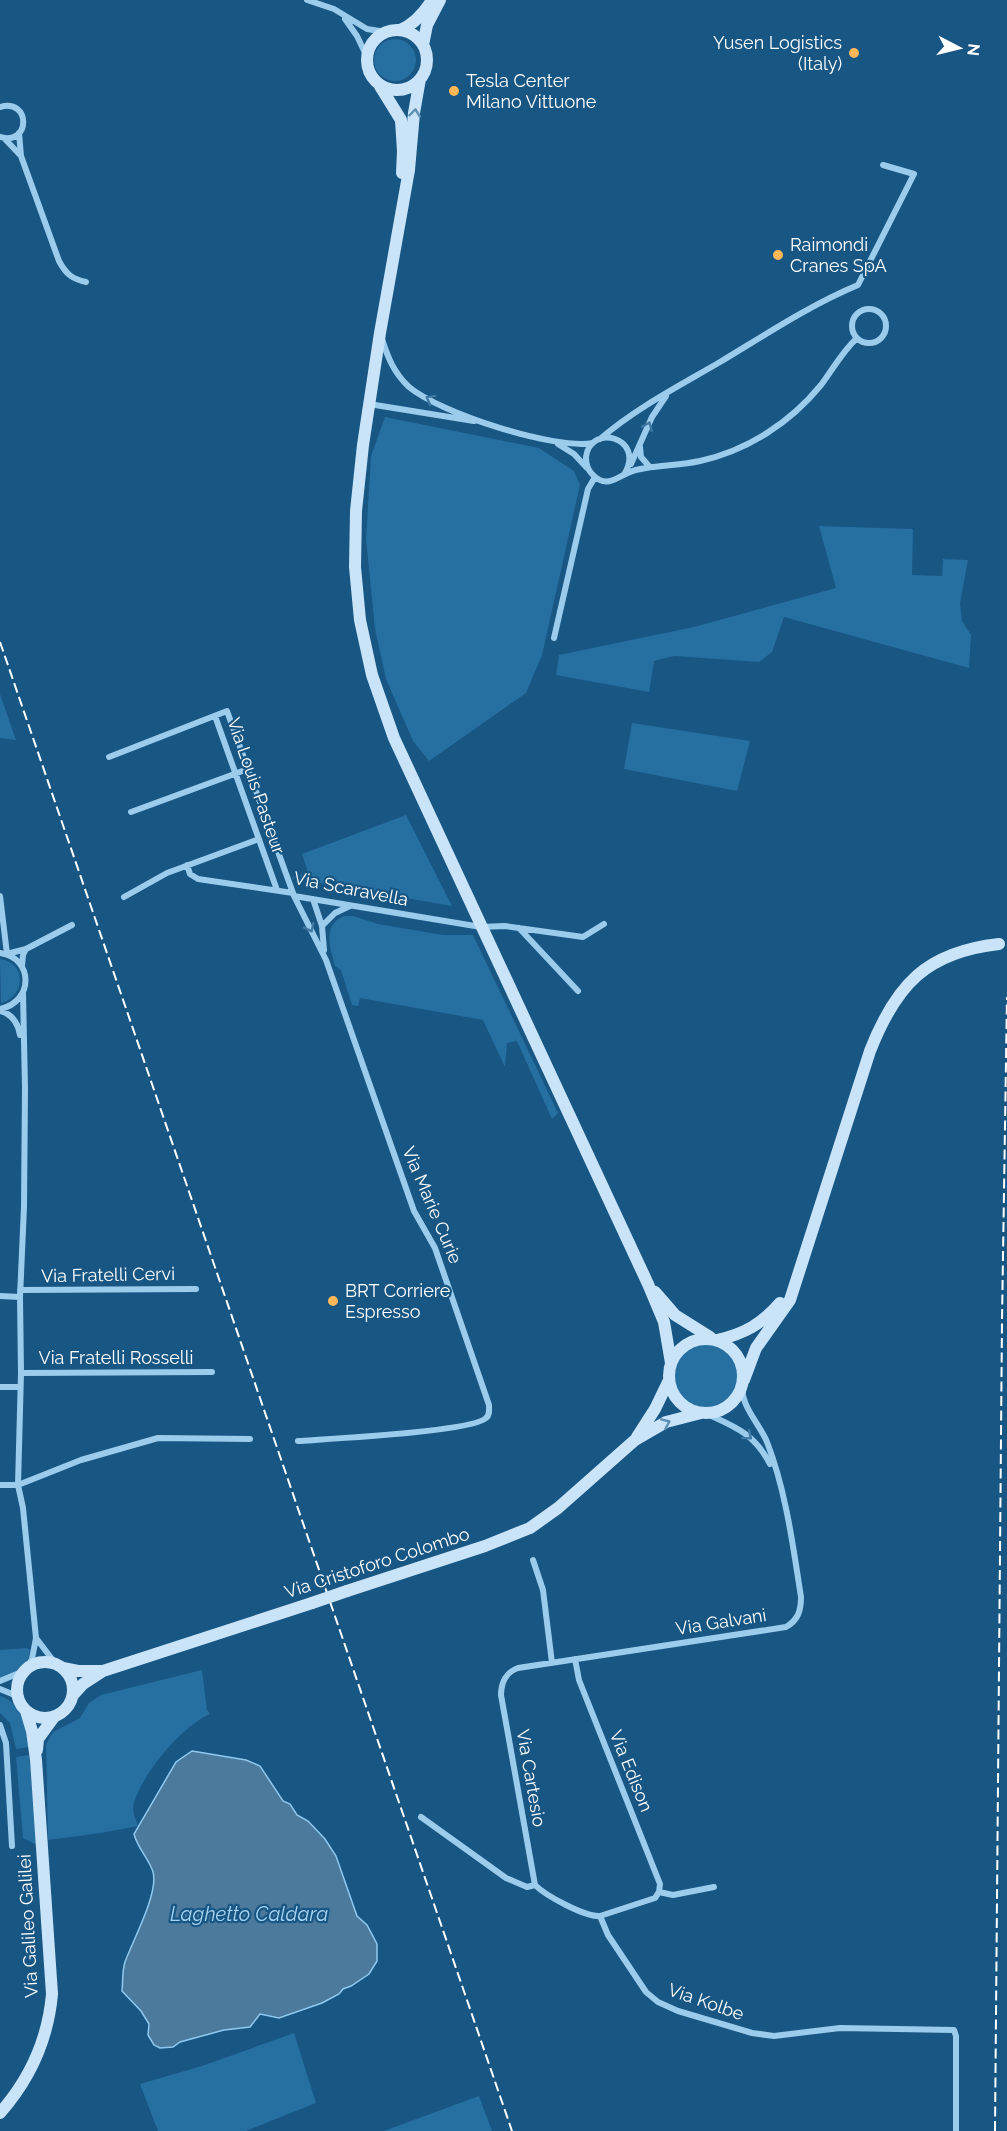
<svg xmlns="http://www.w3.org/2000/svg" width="1007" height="2131" viewBox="0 0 1007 2131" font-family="Raleway,sans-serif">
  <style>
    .green { fill: #266fa1 }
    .water { fill: #4c7a9c; stroke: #8fc9ef; stroke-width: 1.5 }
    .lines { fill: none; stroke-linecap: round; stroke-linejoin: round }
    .street { stroke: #9cccec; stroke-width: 6 }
    .secondary { stroke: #c9e4f9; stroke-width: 12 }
    .rail { stroke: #fff; stroke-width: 2; stroke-dasharray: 10 4.5; stroke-linecap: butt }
    .secondary-bridge { stroke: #c9e4f9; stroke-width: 12 }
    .oneway { stroke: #5f8fb3 }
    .oneway2 { stroke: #4079a3 }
    .poi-dot { fill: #ffb757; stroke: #185684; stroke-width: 2 }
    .labels { text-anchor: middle; stroke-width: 4.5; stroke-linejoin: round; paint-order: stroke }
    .poi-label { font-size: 18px; fill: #fff; stroke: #185684; text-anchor: start }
    .street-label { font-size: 18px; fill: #fff; stroke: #185684 }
    .water-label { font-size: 20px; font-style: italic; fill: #a8d5f4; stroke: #185684 }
  </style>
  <rect width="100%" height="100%" fill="#185684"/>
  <path class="green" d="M374 60a21 21 0 1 1 42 0a21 21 0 1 1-42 0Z
    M385,417L539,448L574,471L580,485L542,655L526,693L429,761L413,741L386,679L375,629L366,539L371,456Z
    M819,526L913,529L912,575L942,576L943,559L968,560L960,603L962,621L971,635L969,668L784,617L772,652L759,662L674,656L654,661L649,692L556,675L559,655L694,627L836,588Z
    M0,694L16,740L0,738Z
    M632,723L750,741L737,791L624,769Z
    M406,815L452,906L291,878L308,872L302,854Z
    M344,916H353L378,924L443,935H473L558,1113L552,1119L517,1041L507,1043L505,1067L483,1020L360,998L358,1006L352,1005L341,970L335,966C330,948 322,925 344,916Z
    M0,959C27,963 26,996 1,1003Z
    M674 1376a32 32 0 1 1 64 0a32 32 0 1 1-64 0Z
    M27,1648L30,1650C28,1668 17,1674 0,1678V1650Z
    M202,1670L207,1710L210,1714C182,1726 142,1774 134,1803C131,1811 136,1819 138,1826L101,1833L48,1840L46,1744L53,1732L80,1718L89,1703L101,1695Z
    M0,1696C22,1702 26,1728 29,1747L16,1749L10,1723L0,1713Z
    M29,1755L37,1845L23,1838L16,1757Z
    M294,2033L316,2103L246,2131H158L140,2084L202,2066Z
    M479,2096L492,2131H384Z"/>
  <path class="water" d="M192,1751L246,1760L260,1766L283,1801L290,1804L297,1815L308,1821L325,1839L336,1856L357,1916L367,1925L377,1944V1961L369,1974L351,1986L343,1989L339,1994L322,2003L279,2018L260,2014L250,2027L224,2030L180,2042L173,2047L160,2048L154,2045L148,2035L149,2024L141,2011L122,1991C123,1982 122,1971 125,1962C132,1942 159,1893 153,1872C149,1859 138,1849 134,1834L176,1762Z"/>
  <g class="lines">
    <path class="street" d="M307,0L334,9L367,29L386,32
      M345,19L357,36L367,57
      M0,107C31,98 31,146 0,137
      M19,133L21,156L59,261C66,274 72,279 86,282
      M4,138L21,156
      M852 326a17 17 0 1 1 34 0a17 17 0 1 1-34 0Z
      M382,339C388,358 394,373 409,387C440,413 554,450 593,443
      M369,404L474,421
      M600,439C636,408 679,386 720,362C765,335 810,305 858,285L914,174L883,165
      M558,444L574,454L587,468
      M640,447L641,457L648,465
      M631,464L652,417L666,396
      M625,473C645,437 590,423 586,457C586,463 588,470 592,474C606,489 615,478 628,473C633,470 640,469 646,468C664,465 682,465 700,461C748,450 790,423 821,385C833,369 842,352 857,338
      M554,638L588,489L595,477
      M215,716L277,890
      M109,757L227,711L293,893
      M131,812L248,769
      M187,865L190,874L198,879L293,893L294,896L481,927L505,926L583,937L604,924
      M0,896L7,954L26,949L23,955L22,966
      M294,896L326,960L414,1211L435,1248L489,1405C489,1410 490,1415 486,1418C472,1432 325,1439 298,1441
      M124,897L167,873L259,839
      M313,899L322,926
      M519,928L578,991
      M26,949L72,925
      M324,950L322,926L335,913L350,906
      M0,953C34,958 34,1002 0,1009
      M23,993L25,1088L24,1207L20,1297L21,1373L18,1485L23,1508L36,1638L32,1659L27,1668
      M0,1011C12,1014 18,1023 20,1035
      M20,1290L196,1289
      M0,1296L20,1297
      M21,1373L212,1372
      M0,1387H20
      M705,1413C735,1427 754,1433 770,1464
      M0,1485H18L81,1460L158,1438L250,1439
      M533,1560L543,1590L552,1663
      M36,1638L55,1663
      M575,1659L579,1680L660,1884L659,1892
      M0,1681L24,1671
      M0,1689L17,1696
      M0,1725L6,1743L12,1846
      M421,1817L506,1878L527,1887L535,1885C546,1896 585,1917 600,1916L608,1935L646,1992L658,2002L678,2011L752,2033L774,2036L840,2028L954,2030L956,2036V2131
      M535,1885L501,1695C501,1683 506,1672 518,1668L786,1627C798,1620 801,1611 801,1597C793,1546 786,1491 767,1442C759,1423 743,1409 742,1388
      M600,1916L655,1898L659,1892L673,1895L714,1887"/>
    <path class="secondary" d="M400,30C415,24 424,13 432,0
      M367 60a30 30 0 1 1 60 0a30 30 0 1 1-60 0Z
      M423,45L427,25L440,0
      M420,79L414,113L409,170L380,333L363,445L356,511L355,567L360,620L372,675L394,738L648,1284L664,1322L671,1363
      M380,86L401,120L403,151L402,173
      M655,1292L675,1315L710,1337
      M669 1376a37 37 0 1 1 74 0a37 37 0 1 1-74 0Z
      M717,1340C744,1334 762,1324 780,1303
      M744,1380L756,1348L790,1300L870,1051C896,985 926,952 999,944
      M637,1437L655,1409L669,1380
      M347,1591L485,1546L530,1528L558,1508L635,1440L666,1422L701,1413
      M17 1690a28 28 0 1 1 56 0a28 28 0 1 1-56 0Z
      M63,1668L78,1671H102
      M73,1695L83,1684L103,1671L312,1603
      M37,1750L38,1739L54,1717
      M0,2113C30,2079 48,2039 52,1994L36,1760L32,1731L26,1711"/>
    <path class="rail" d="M0,642L512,2131
      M995,2131L1002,1321L1007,997"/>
    <path class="secondary-bridge" d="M312,1603L347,1591"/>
  </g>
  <defs><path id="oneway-chevron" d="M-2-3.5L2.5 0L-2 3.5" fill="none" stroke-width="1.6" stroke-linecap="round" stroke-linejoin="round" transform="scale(1.5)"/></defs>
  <g class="oneway">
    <use href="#oneway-chevron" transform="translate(415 113) rotate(-83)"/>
    <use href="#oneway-chevron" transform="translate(666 1423) rotate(-23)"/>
  </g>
  <g class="oneway2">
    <use href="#oneway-chevron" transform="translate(430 399) rotate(-151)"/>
    <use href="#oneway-chevron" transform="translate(648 426) rotate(-67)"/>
    <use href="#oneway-chevron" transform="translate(310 928) rotate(65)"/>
    <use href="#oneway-chevron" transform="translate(748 1436) rotate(40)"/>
  </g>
  <g class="poi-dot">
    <circle cx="854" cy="53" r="6"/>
    <circle cx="454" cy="91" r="6"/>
    <circle cx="778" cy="255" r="6"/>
    <circle cx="333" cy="1301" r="6"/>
  </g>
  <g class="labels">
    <g class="poi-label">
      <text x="842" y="49" text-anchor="end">Yusen Logistics<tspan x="842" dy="21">(Italy)</tspan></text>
      <text x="466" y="87">Tesla Center<tspan x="466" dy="21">Milano Vittuone</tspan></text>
      <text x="790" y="251">Raimondi<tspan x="790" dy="21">Cranes SpA</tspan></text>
      <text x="345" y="1297">BRT Corriere<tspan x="345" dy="21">Espresso</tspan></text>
    </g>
    <g class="street-label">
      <text transform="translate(256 786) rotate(71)" y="6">Via Louis Pasteur</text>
      <text transform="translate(351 889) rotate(11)" y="6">Via Scaravella</text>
      <text transform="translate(432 1205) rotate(67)" y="6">Via Marie Curie</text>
      <text transform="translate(108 1275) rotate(-1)" y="6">Via Fratelli Cervi</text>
      <text x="116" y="1364">Via Fratelli Rosselli</text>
      <text transform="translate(377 1563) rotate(-18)" y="6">Via Cristoforo Colombo</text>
      <text transform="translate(721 1622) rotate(-9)" y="6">Via Galvani</text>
      <text transform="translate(631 1771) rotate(68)" y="6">Via Edison</text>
      <text transform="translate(531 1778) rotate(80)" y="6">Via Cartesio</text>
      <text transform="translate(28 1926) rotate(-93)" y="6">Via Galileo Galilei</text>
      <text transform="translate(706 2002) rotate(19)" y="6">Via Kolbe</text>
    </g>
    <g class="water-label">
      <text x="249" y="1921">Laghetto Caldara</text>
    </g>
  </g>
  <g transform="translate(959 48) rotate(97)" stroke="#185684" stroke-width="4.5" paint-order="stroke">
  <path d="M0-4.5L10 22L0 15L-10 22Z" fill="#ffffff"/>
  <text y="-9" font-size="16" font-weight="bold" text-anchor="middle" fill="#ffffff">N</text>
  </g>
</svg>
